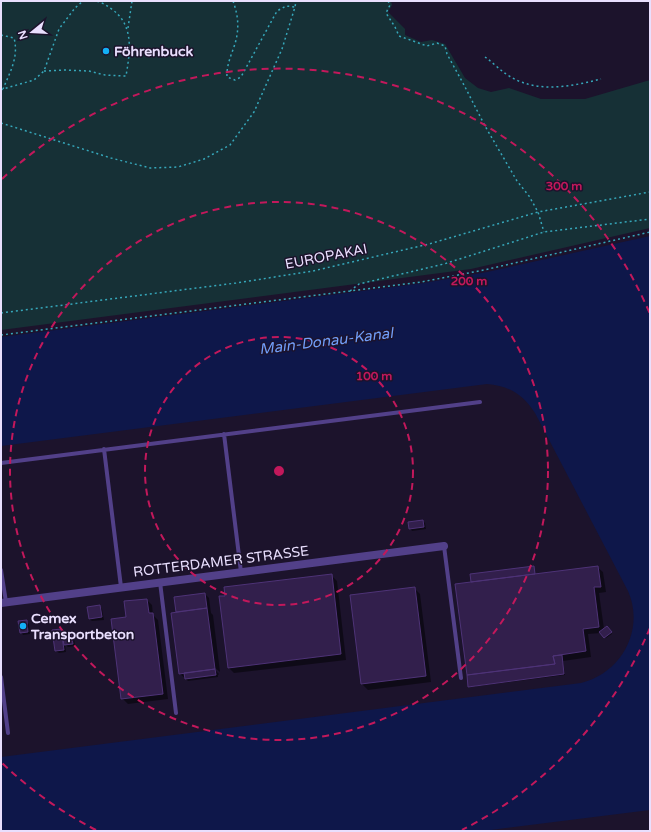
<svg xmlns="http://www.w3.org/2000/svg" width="651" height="832" viewBox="0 0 651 832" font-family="'Varela Round',sans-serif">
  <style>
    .green { fill: #163036 }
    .water { fill: #0e174a }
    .shadow { fill: #0007 }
    .building { fill: #321f4c; stroke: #4e3377 }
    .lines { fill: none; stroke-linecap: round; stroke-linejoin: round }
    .path { stroke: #36a7ba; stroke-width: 1.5; stroke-dasharray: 2 3; stroke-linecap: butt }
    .service { stroke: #524089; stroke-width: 4 }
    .minor { stroke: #524089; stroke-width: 8 }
    .ring { fill: none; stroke: #c2185b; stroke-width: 2; stroke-dasharray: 7 5 }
    .poi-dot { fill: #13b0f6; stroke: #1c132c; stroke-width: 1.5 }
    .labels { text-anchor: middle; stroke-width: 3; stroke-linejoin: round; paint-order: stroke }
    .poi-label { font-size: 14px; font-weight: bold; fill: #e9dffe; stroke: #1c132c; text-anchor: start }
    .street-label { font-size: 14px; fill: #e9dffe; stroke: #1c132c }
    .water-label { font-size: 15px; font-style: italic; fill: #719ef9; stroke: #1c132c }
    .centre { fill: #c2185b; stroke: #1c132c; stroke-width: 2 }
    .ring-label { font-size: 12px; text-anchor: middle; font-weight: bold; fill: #c2185b; stroke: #1c132c; stroke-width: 3; stroke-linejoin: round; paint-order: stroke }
  </style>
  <rect width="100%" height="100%" fill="#1c132c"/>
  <path class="green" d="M1,1H391L392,5L388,12L405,29V35L421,42L432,40L445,44L465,78L478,88L491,92L509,88L541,99H585L650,80V228L471,269L1,330Z"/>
  <path class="water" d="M650,236V810L483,831H1V757L581,683C622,673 645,629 628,591L535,413C523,394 509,386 487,384L1,446V337L424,283L487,272Z"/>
  <path class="shadow" d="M423,521L425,523L426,529L412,531L410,528Z
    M534,567L535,575L597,567L603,572L606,592L599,593L604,629L607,627L612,634L606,638L601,633L588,634L591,657L563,661L565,675L470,687L469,686L473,583Z
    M331,575L337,581L346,660L234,673L229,668Z
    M414,588L420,594L431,682L368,690L362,684L351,596Z
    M205,594L209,598L211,613L213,615L220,672L214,667V669L219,674L218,675V677L188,681L179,673L178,613L175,598Z
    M147,600L152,605L153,615L158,620L168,699L128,704L122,698L127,618Z
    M100,607L102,609L104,620L92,621L89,619Z
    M26,621L29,624L30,634L23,635L21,632Z
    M61,630L63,635L71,634L74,636L75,646L68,647L65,644L66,652L59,653L56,651Z"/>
  <path class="building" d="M423,520L424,527L409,529L408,522Z
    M534,566L535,574L471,582L470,574Z
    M598,566L601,587H594L599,627L583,629L586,651L553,656L555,664L467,675L455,584Z
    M332,574L341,654L228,668L219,596H225L224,587Z
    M415,587L426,676L361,684L350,595Z
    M205,593L207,608L176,612L174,597Z
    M147,599L149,613H153L163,694L121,699L111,619L126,617L124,601Z
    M100,605L102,617L89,619L87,607Z
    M207,608L215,669L179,674L171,613Z
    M27,620L28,632L20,633L18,621Z
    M607,626L612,632L604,638L599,632Z
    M61,629L64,650L55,651L52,630Z
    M71,632L73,644L64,645L62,634Z
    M562,655L564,674L468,687L467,675L555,664L553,656Z
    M215,669L216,675L185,679L184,673Z"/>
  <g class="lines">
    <path class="path" d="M233,1C237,12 239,23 237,35C235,49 226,62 227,77L235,80L241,77L277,11L286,6L295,7
      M388,1L390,5L386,13L395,27L399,36L427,46L437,43L445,46L447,54L464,85L485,126L517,181L529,196L538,212L544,232
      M128,28L132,1
      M1,35L14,38C19,57 10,72 3,89
      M485,57C492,62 499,69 506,74C535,94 569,87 601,79
      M44,71L64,70L89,71L105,75L126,76C130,52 135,24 110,8C106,5 101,2 96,1
      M1,90L3,89L34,80L44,71L59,29L75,8L83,1
      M1,123L111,158L150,168L178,167L204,159L230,145L254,112L282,49L295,7L296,1
      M350,291L359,284L444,264L544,232L650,219
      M1,313L236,283L313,271L429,244L538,212L650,192
      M1,335L421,282L484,270L650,232"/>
    <path class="service" d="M224,434L241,572
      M104,449L121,587
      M1,463L480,402
      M444,546L461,678
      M1,570L6,602
      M160,582L176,713
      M1,677L8,733"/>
    <path class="minor" d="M1,603L444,546"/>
  </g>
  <g class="ring">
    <circle cx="279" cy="471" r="134"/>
    <circle cx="279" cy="471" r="269"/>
    <path d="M650 628A403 403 0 0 1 462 830M96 830A403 403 0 0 1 2 763M2 179A403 403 0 0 1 650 314"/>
  </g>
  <g class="poi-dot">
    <circle cx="106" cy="51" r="4"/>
    <circle cx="23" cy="626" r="4"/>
  </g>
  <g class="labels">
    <g class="poi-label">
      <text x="114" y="56">Föhrenbuck</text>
      <text x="31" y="623">Cemex<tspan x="31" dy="16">Transportbeton</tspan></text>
    </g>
    <g class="street-label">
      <text transform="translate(326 256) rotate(-11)" y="5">EUROPAKAI</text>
      <text transform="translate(221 561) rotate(-7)" y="5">ROTTERDAMER STRASSE</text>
    </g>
    <g class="water-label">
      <text transform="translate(326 341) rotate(-7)" y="5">Main-Donau-Kanal</text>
    </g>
  </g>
  <circle cx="279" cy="471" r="6" class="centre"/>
  <g class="ring-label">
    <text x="564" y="190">300 m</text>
    <text x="469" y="285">200 m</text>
    <text x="374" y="380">100 m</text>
  </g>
  <rect width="651" height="832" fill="none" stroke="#e9dffe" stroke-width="4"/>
  <g transform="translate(32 32) rotate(252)" stroke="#1c132c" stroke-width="3" paint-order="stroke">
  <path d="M0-3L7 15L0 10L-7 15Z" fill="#e9dffe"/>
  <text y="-6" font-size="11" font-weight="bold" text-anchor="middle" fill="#e9dffe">N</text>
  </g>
</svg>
